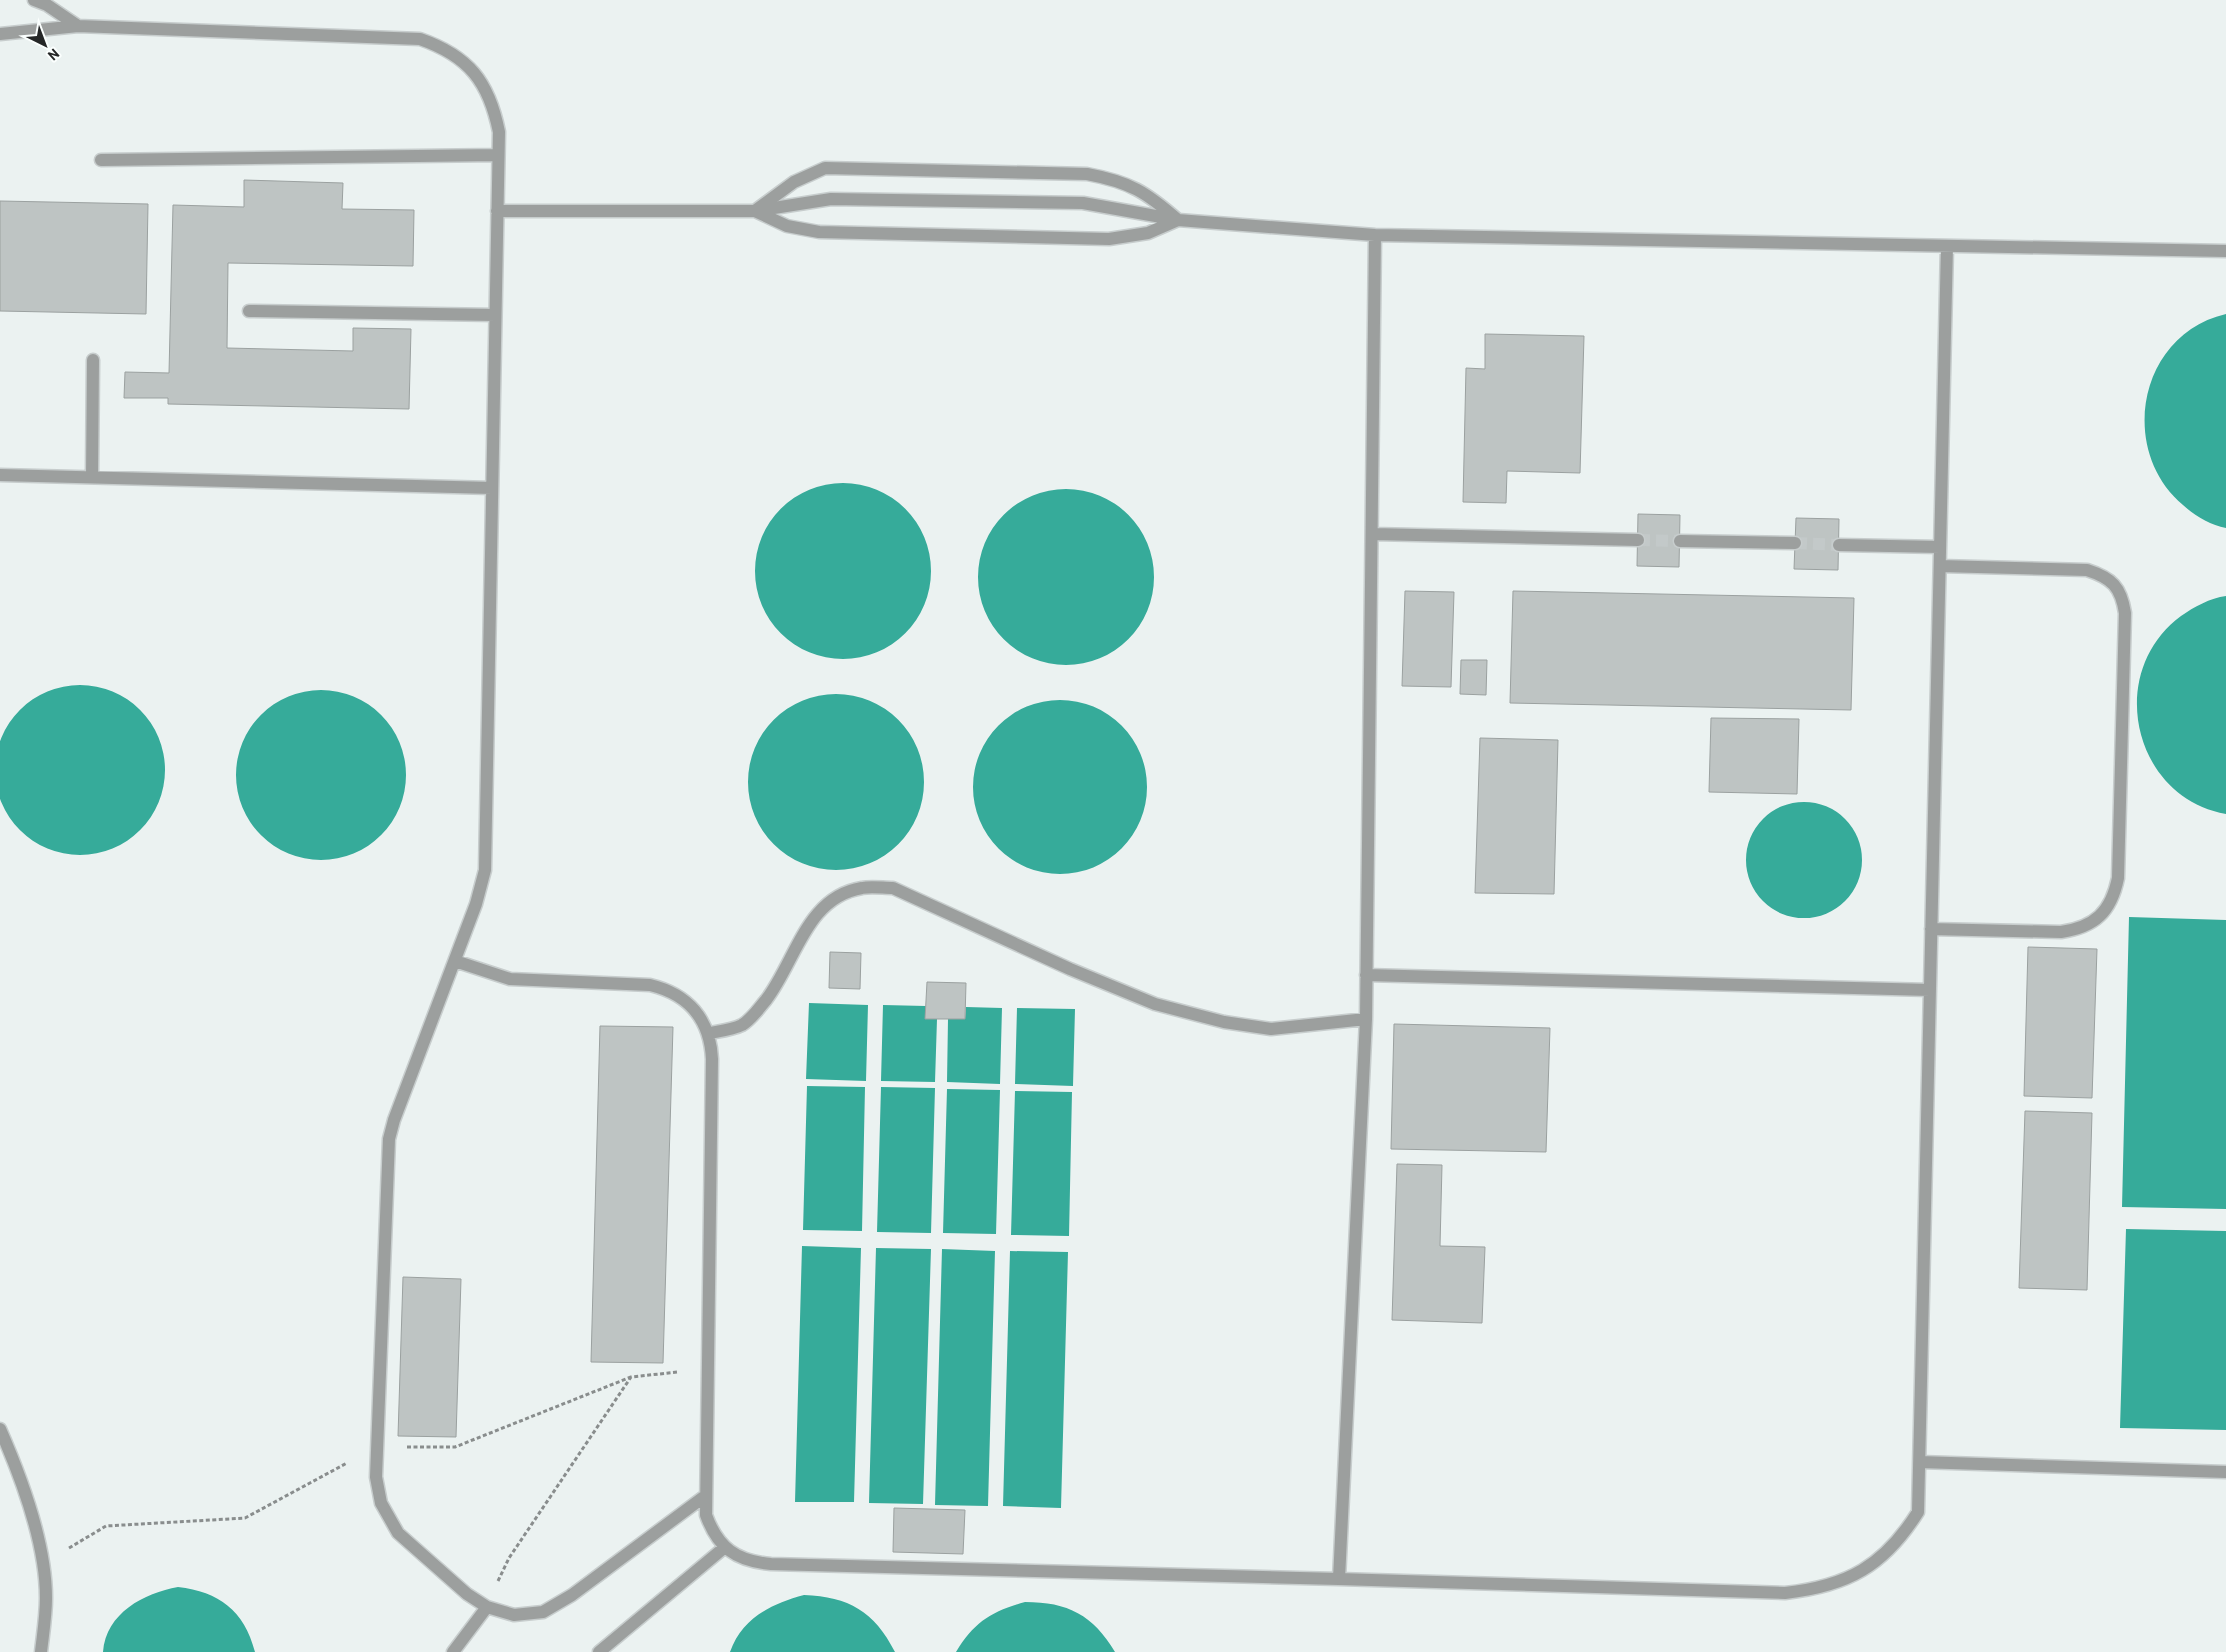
<svg xmlns="http://www.w3.org/2000/svg" width="2226" height="1652" viewBox="0 0 2226 1652" font-family="Barlow,sans-serif">
  <style>
    .water { fill: #36ab9a }
    .building { fill: #bec4c3; stroke: #9ba1a0 }
    .lines { fill: none; stroke-linecap: round; stroke-linejoin: round }
    .minor-tunnel { stroke: #c3c9c9; stroke-width: 12; stroke-dasharray: 12 6; stroke-linecap: butt }
    .minor-casing { stroke: #c7cdcd; stroke-width: 15 }
    .path { stroke: #898d8d; stroke-width: 3; stroke-dasharray: 4 2.5; stroke-linecap: butt }
    .minor { stroke: #9c9f9e; stroke-width: 12 }
  </style>
  <rect width="100%" height="100%" fill="#ebf2f1"/>
  <path class="water" d="M2226,314V528C2210,525 2195,516 2183,505C2117,449 2139,334 2226,314Z
    M755 571a88 88 0 1 1 176 0a88 88 0 1 1-176 0Z
    M978 577a88 88 0 1 1 176 0a88 88 0 1 1-176 0Z
    M2226,596V814C2132,797 2105,672 2181,616C2194,607 2210,598 2226,596Z
    M-5 770a85 85 0 1 1 170 0a85 85 0 1 1-170 0Z
    M236 775a85 85 0 1 1 170 0a85 85 0 1 1-170 0Z
    M748 782a88 88 0 1 1 176 0a88 88 0 1 1-176 0Z
    M973 787a87 87 0 1 1 174 0a87 87 0 1 1-174 0Z
    M1746 860a58 58 0 1 1 116 0a58 58 0 1 1-116 0Z
    M2129,917L2226,920V1209L2122,1207Z
    M809,1003L868,1005L866,1081L806,1079Z
    M883,1005L926,1006L925,1019H937L935,1082L881,1081Z
    M966,1007L1002,1008L1000,1084L947,1082L948,1019H965Z
    M1017,1008L1075,1009L1073,1086L1015,1084Z
    M807,1086L865,1087L862,1231L803,1230Z
    M881,1087L935,1088L931,1233L877,1232Z
    M947,1089L1000,1090L996,1234L943,1233Z
    M1015,1091L1072,1092L1069,1236L1011,1235Z
    M2126,1229L2226,1231V1430L2120,1428Z
    M802,1246L861,1248L854,1502H795Z
    M876,1248L931,1249L923,1504L869,1503Z
    M942,1249L995,1251L988,1506L935,1505Z
    M1010,1251L1068,1252L1061,1508L1003,1506Z
    M178,1587C219,1592 244,1610 255,1652H103C106,1613 144,1593 178,1587Z
    M804,1595C849,1597 874,1611 895,1652H730C742,1618 771,1604 804,1595Z
    M1025,1602C1068,1602 1093,1615 1115,1652H956C974,1622 992,1611 1025,1602Z"/>
  <path class="building" d="M244,180L343,183L342,209L414,210L413,266L228,263L227,348L353,351V328L411,329L409,409L168,404V398H124L125,372L169,373L173,205L244,207Z
    M0,201L148,204L146,314L0,311Z
    M1485,334L1584,336L1580,473L1507,471L1506,503L1463,502L1466,368L1485,369Z
    M1638,514L1680,515L1679,567L1637,566Z
    M1796,518L1839,519L1838,570L1794,569Z
    M1405,591L1454,592L1451,687L1402,686Z
    M1513,591L1854,598L1851,710L1510,703Z
    M1461,660H1487L1486,695L1460,694Z
    M1711,718L1799,719L1797,794L1709,792Z
    M1480,738L1558,740L1554,894L1475,893Z
    M2028,947L2097,949L2092,1098L2024,1096Z
    M830,952L861,953L860,989L829,988Z
    M927,982L966,983L965,1019H925Z
    M1394,1024L1550,1028L1546,1152L1391,1149Z
    M600,1026L673,1027L663,1363L591,1362Z
    M2025,1111L2092,1113L2087,1290L2019,1288Z
    M1397,1164L1442,1165L1440,1246L1485,1247L1482,1323L1392,1320Z
    M403,1277L461,1279L456,1437L398,1436Z
    M894,1508L965,1510L963,1554L893,1552Z"/>
  <g class="lines">
    <path class="minor-tunnel" d="M1638,540L1680,541
      M1795,543L1839,545"/>
    <defs>
      <path id="minor" d="M34,0L47,5L78,26
        M0,34L78,26L420,39C469,56 489,82 499,132L485,870L476,904L394,1120L389,1139L376,1477L381,1503L398,1533L467,1594L487,1607L514,1615L543,1612L572,1595L705,1496
        M101,160L498,155
        M756,210L794,182L825,168L1087,174C1130,182 1146,192 1178,220
        M497,211H755L831,199L1083,203L1178,220L1375,235L2226,251
        M755,211L787,226L819,232L1109,239L1148,233L1178,220
        M249,311L495,315
        M0,475L492,488
        M92,477L93,360
        M1373,534L1638,540
        M1680,541L1795,543
        M1839,545L1940,547
        M1931,929L2061,932C2095,927 2111,912 2118,878L2125,613C2121,587 2112,578 2087,570L1940,566
        M455,961L510,979L650,985C688,994 710,1019 712,1059L706,1515C718,1548 736,1561 771,1564L1339,1579L1366,1019L1375,235
        M1366,975L1930,990
        M709,1033C720,1031 732,1030 742,1025C752,1019 759,1008 766,1000C796,961 806,897 862,888C871,886 883,888 893,888L1070,969L1155,1004L1224,1022L1271,1029L1366,1019
        M0,1429C22,1479 46,1543 46,1598C46,1616 43,1634 41,1652
        M1920,1462L2226,1472
        M1339,1579L1785,1593C1848,1586 1884,1566 1918,1512L1947,246
        M453,1652L487,1607
        M599,1652L725,1547"/>
    </defs>
    <use href="#minor" class="minor-casing"/>
    <path class="path" d="M407,1447H455L631,1377
      M69,1548L106,1526L245,1518L347,1463
      M498,1581L509,1558L631,1377L678,1372"/>
    <use href="#minor" class="minor"/>
  </g>
  <g transform="translate(45 45) rotate(138)" stroke="#fbfffe" stroke-width="4" paint-order="stroke">
  <path d="M0-4L9 19L0 12L-9 19Z" fill="#252727"/>
  <text y="-8" font-size="14" font-weight="bold" text-anchor="middle" fill="#252727">N</text>
  </g>
</svg>
